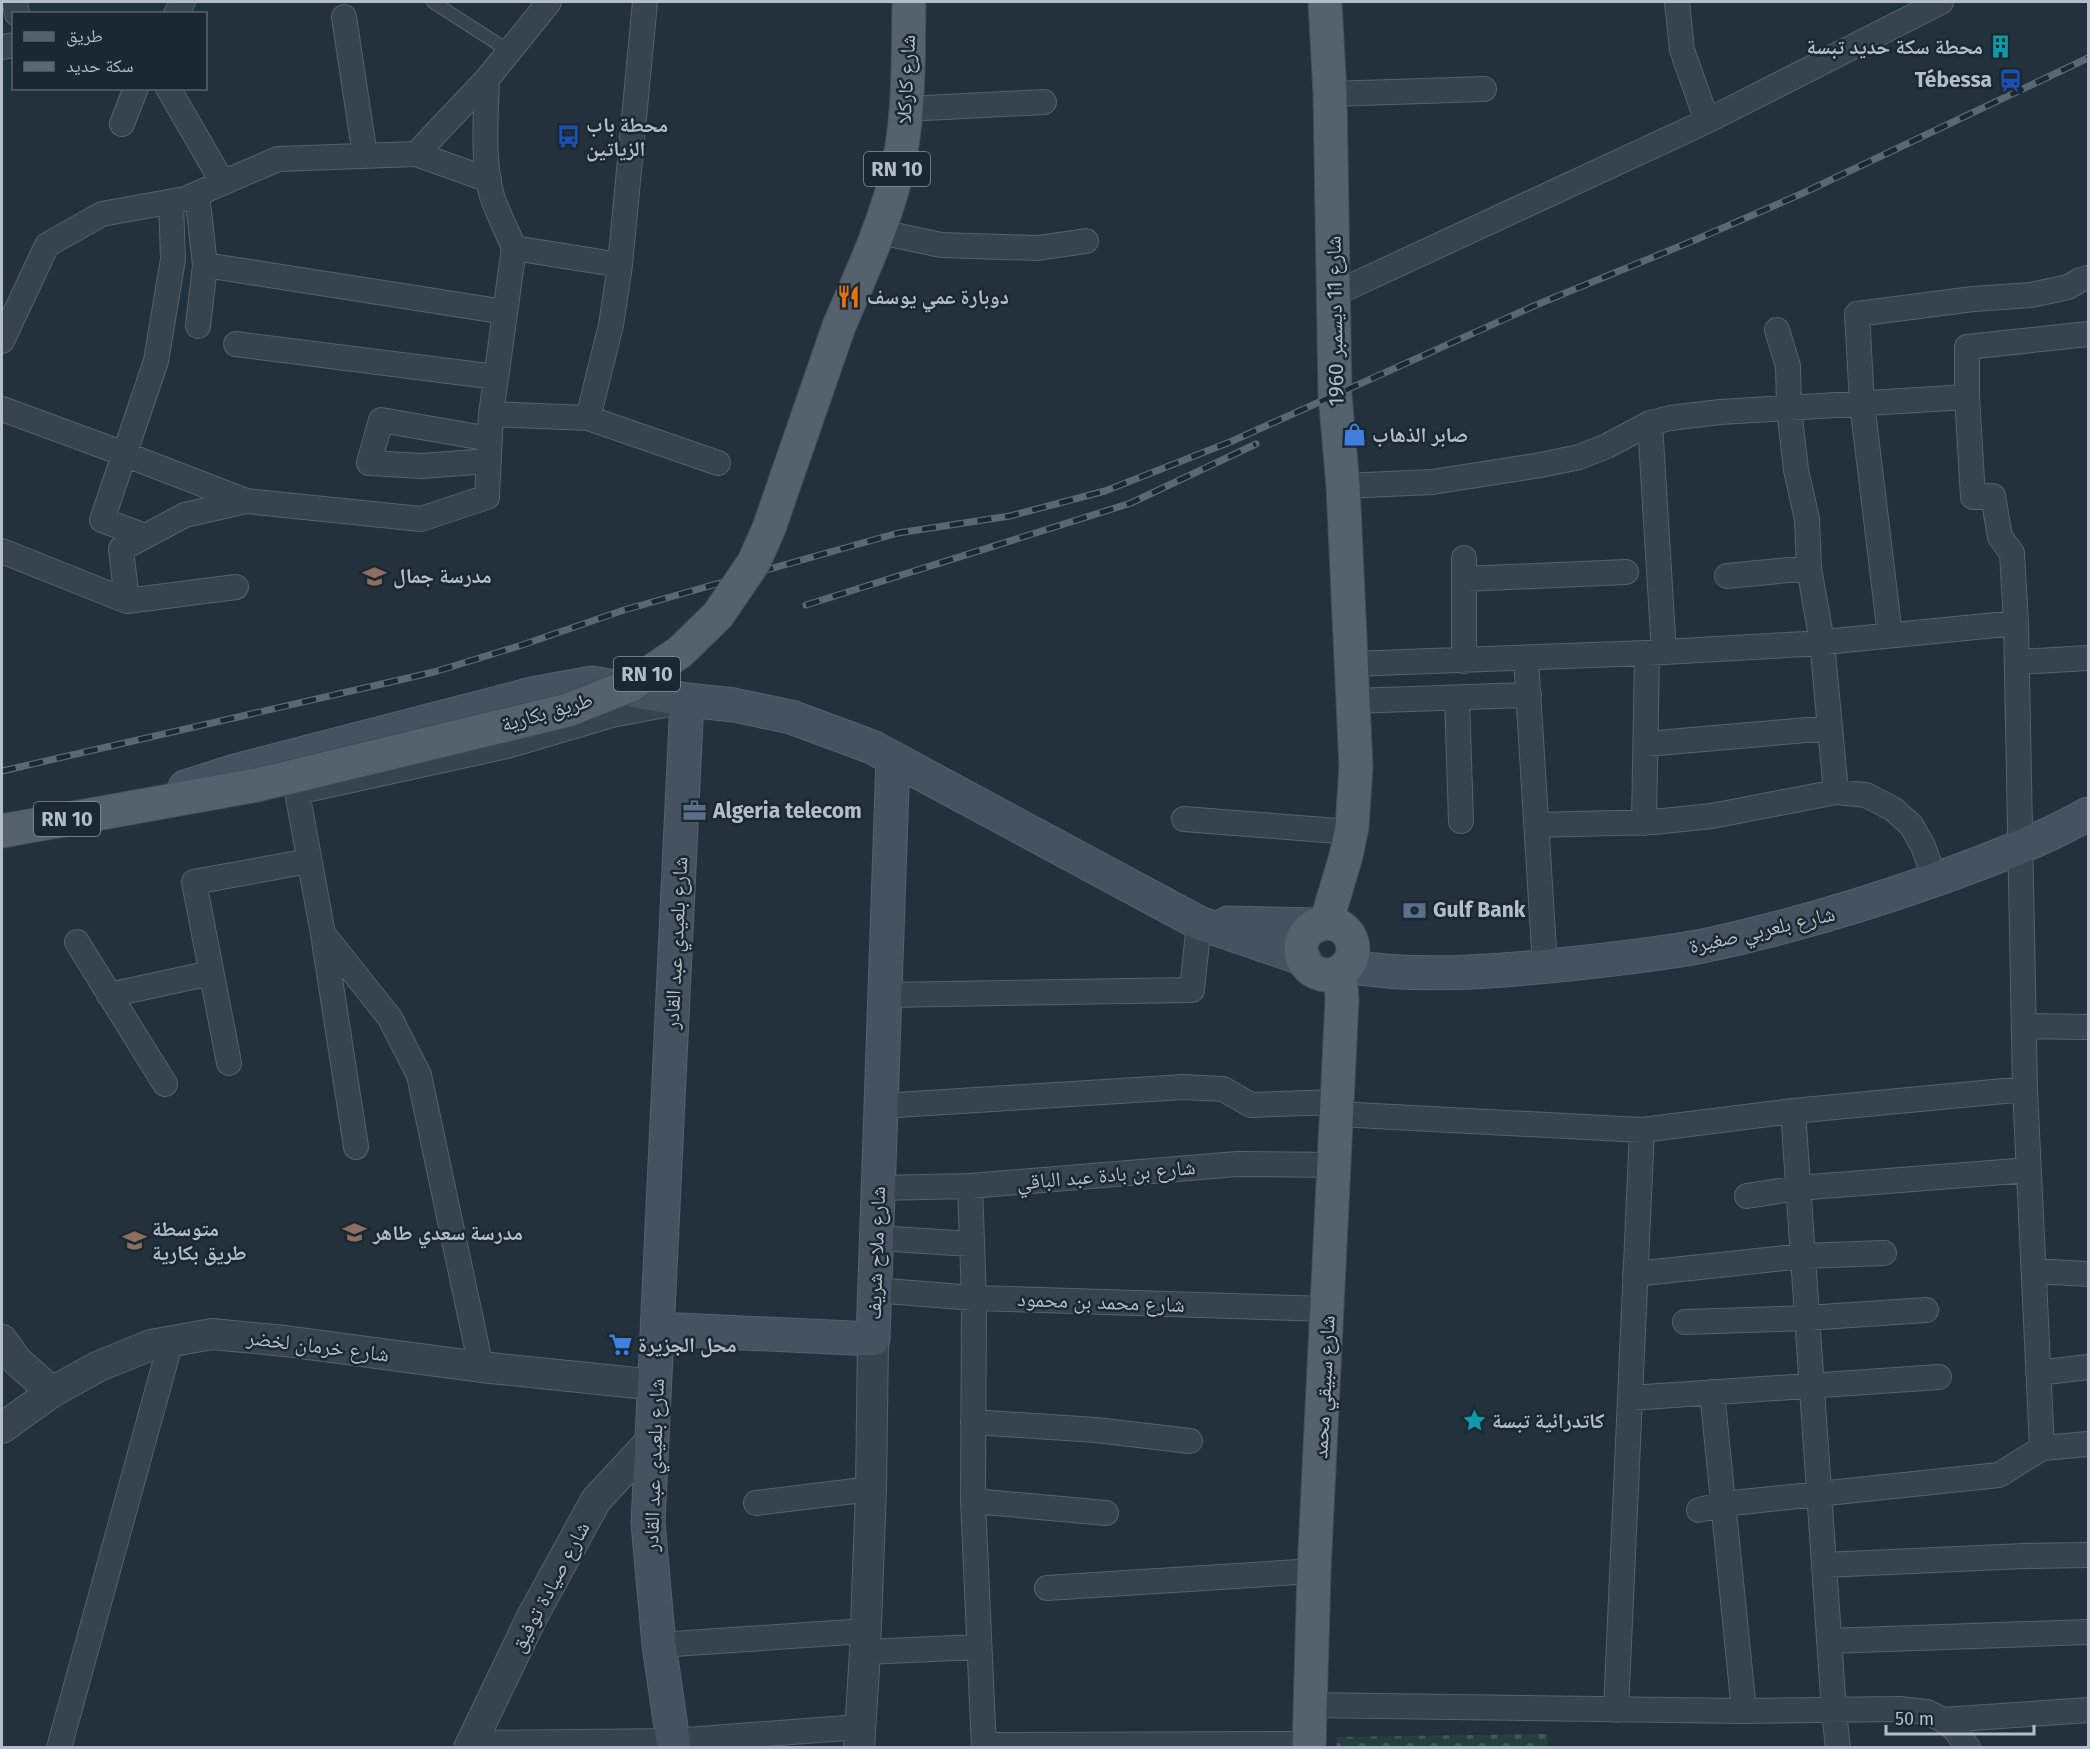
<svg xmlns="http://www.w3.org/2000/svg" width="2090" height="1749" viewBox="0 0 2090 1749" font-family="'Fira Sans','Noto Naskh Arabic',sans-serif">
  <style>
    .cemetery { fill: url(#cemetery-stones) }
    .lines { fill: none; stroke-linecap: round; stroke-linejoin: round }
    .service-casing { stroke: #55616b; stroke-width: 14 }
    .minor-casing { stroke: #55616b; stroke-width: 26 }
    .tertiary-casing { stroke: #55616b; stroke-width: 32 }
    .secondary-casing { stroke: #55616b; stroke-width: 35 }
    .primary-casing { stroke: #404c56; stroke-width: 35 }
    .service { stroke: #37434d; stroke-width: 12 }
    .minor { stroke: #37434d; stroke-width: 24 }
    .tertiary { stroke: #37434d; stroke-width: 30 }
    .secondary { stroke: #455360; stroke-width: 33 }
    .primary { stroke: #55626d; stroke-width: 33 }
    .rail-casing { stroke: #596874; stroke-width: 7 }
    .rail { stroke: #1c2831; stroke-width: 4.5; stroke-dasharray: 14; stroke-linecap: butt }
    .primary-bridge-casing { stroke: #404c56; stroke-width: 35; stroke-linecap: butt }
    .primary-bridge { stroke: #55626d; stroke-width: 33 }
    .labels { text-anchor: middle; stroke-width: 5; stroke-linejoin: round; paint-order: stroke }
    .shield { fill: #1c2831; stroke: #86919b; stroke-width: 1.5 }
    .shield-label { font-size: 20px; font-weight: bold; fill: #b3bec8 }
    .poi-label { font-size: 21px; font-weight: bold; fill: #b3bec8; stroke: #1c2831; text-anchor: start }
    .street-label { font-size: 21px; fill: #b3bec8; stroke: #1c2831 }
  </style>
  <defs>
    <pattern id="cemetery-stones" width="16" height="16" patternUnits="userSpaceOnUse" patternTransform="scale(1.5)"><rect width="16" height="16" fill="#263f3e"/><path d="M2 7V4a2 2 0 0 1 4 0v3zM10 15v-3a2 2 0 0 1 4 0v3z" fill="#435958"/></pattern>
  </defs>
  <rect width="100%" height="100%" fill="#23313c"/>
  <path class="cemetery" d="M1548,1734V1748H1337L1336,1737Z"/>
  <g class="lines">
    <defs>
      <path id="service" d="M433,2L509,51"/>
      <path id="minor" d="M15,2L17,14
        M1677,2L1682,50L1707,121
        M176,14L183,2
        M344,17L365,156
        M2,47L14,45
        M487,79C486,114 482,162 492,196C498,214 507,231 514,248L620,265L645,2
        M168,88L223,183
        M1330,94L1484,89
        M906,109L1044,102
        M122,124L136,88
        M416,154L489,180
        M197,194L205,265L505,312
        M880,232L941,245L1038,248L1086,241
        M1334,294L1707,121L1941,2
        M198,326L205,265
        M1777,330L1788,366L1789,408L1796,470L1807,519L1809,568L1822,642L1836,792
        M2,341L47,245L102,214L185,199L278,159L416,154L487,79L549,2
        M236,344L496,377
        M2,409L111,449L246,501L421,519L487,497L491,414L514,248
        M491,414L588,418L611,325L620,265
        M588,418L718,463
        M1650,423L1664,652
        M489,461L422,466L369,463L381,420L490,439
        M1343,486L1432,482L1541,465L1579,457L1607,446L1650,423L1670,418L1720,412L1967,397
        M145,536L102,520L156,361L173,259L171,202
        M2,551L127,601
        M1464,558V661
        M1727,576L1809,568
        M1464,579L1626,572
        M236,587L127,601L121,549L185,515L246,501
        M1890,635L1862,403L1857,314L1973,299L2031,295L2068,287L2080,280L2088,278
        M1526,658L1545,966
        M2017,662L2088,658
        M1351,664L1647,653L1804,644L2016,623
        M1457,698L1461,821
        M1353,701L1529,695
        M1646,744L1830,728
        M1184,819L1351,832
        M1644,823L1647,653
        M1536,825L1653,822L1712,816L1836,792L1866,795L1893,809L1911,825L1923,846L1935,880
        M324,935L390,1018L419,1075L481,1367
        M77,942L165,1084
        M109,995L211,973
        M885,995L1192,990L1199,923
        M2024,1026L2088,1027
        M229,1063L194,882L309,861
        M881,1106L1183,1087L1223,1089L1251,1105L1337,1102
        M1793,1111L1834,1711L1838,1748
        M1337,1114L1642,1130L1793,1111L2025,1089
        M356,1147L323,934L297,792L507,746L612,715L675,703
        M970,1186L974,1298L973,1501L984,1748
        M878,1188L970,1186L1237,1164L1335,1165
        M1747,1196L1798,1188L2029,1170
        M877,1238L971,1244
        M2034,1271L2088,1274
        M1635,1274L1803,1256L1884,1253
        M874,1290L974,1298L1328,1309
        M1685,1322L1807,1318L1926,1310
        M2038,1373L2088,1367
        M1712,1392L1744,1711
        M1630,1398L1939,1377
        M973,1422L1096,1430L1190,1441
        M2042,1448L2025,1089L2016,623L2012,553L2000,537L1993,496L1973,497L1967,397V347L2088,334
        M973,1501L1106,1513
        M756,1503L871,1489
        M1699,1510L1723,1504L1999,1475L2042,1448L2088,1444
        M1824,1565L2024,1556L2088,1555
        M1047,1588L1314,1571
        M1829,1641L2088,1632
        M659,1645L865,1631
        M865,1652L978,1647
        M1310,1705L1744,1711L1899,1709L1927,1712L1943,1720L1955,1729L1968,1748
        M1616,1710L1642,1130
        M1943,1720L2088,1710
        M471,1743L673,1741L859,1727
        M984,1745L1309,1744
        M59,1748L171,1341"/>
      <path id="tertiary" d="M2,1340L17,1361L52,1392
        M2,1428L52,1392L99,1366L151,1345L212,1334L285,1341L481,1367L656,1385
        M469,1748L532,1617L596,1500L651,1441
        M859,1748L865,1652L871,1489L873,1339"/>
      <path id="secondary" d="M185,787L235,771L532,694L592,683L687,700
        M1228,923L1319,925
        M1346,966C1416,978 1489,972 1559,965C1607,960 1655,955 1703,946C1782,929 1858,907 1934,880C1987,861 2040,841 2088,814
        M659,1329L873,1339L893,758
        M674,1748L659,1645L648,1523L687,700L734,705L791,717L872,747L1199,923L1304,959"/>
      <path id="primary" d="M1325,2L1330,94L1335,395L1343,486L1356,767L1352,827L1346,856L1326,923
        M839,326C860,277 883,228 896,176C910,119 908,59 909,2
        M2,831L257,785
        M1301 949a26 26 0 1 1 52 0a26 26 0 1 1-52 0Z
        M1309,1748L1314,1571L1342,1000L1340,971"/>
    </defs>
    <use href="#service" class="service-casing"/>
    <use href="#minor" class="minor-casing"/>
    <use href="#tertiary" class="tertiary-casing"/>
    <use href="#secondary" class="secondary-casing"/>
    <use href="#primary" class="primary-casing"/>
    <use href="#service" class="service"/>
    <use href="#minor" class="minor"/>
    <use href="#tertiary" class="tertiary"/>
    <use href="#secondary" class="secondary"/>
    <use href="#primary" class="primary"/>
    <defs>
      <path id="rail" d="M806,605L1131,503L1256,444
        M2,771L434,672L522,645L624,610L898,533L1010,516L1105,491L1230,442L1536,305L1695,240L1801,194L2088,58"/>
    </defs>
    <use href="#rail" class="rail-casing"/>
    <use href="#rail" class="rail"/>
    <defs>
      <path id="primary-bridge" d="M257,785L568,710L631,685L680,652L718,615L754,562L769,528L839,326"/>
    </defs>
    <use href="#primary-bridge" class="primary-bridge-casing"/>
    <use href="#primary-bridge" class="primary-bridge"/>
  </g>
  <defs>
    <symbol id="building-bare" viewBox="-9 -9 18 18"><path d="M-4-6H4V6H1V3H-1V6H-4ZM-2.5-4.3h1.7v1.8h-1.7ZM.8-4.3h1.7v1.8H.8ZM-2.5-1h1.7V.8h-1.7ZM.8-1h1.7V.8H.8Z" fill="#0f9aa8" stroke="#1c2831" stroke-width="2.5" paint-order="stroke"/></symbol>
    <symbol id="station-bare" viewBox="-9 -9 18 18"><path d="M-3-6H3Q5-6 5-4V2Q5 4 3 4L4.5 6H3L1.5 4h-3L-3 6H-4.5L-3 4Q-5 4-5 2V-4Q-5-6-3-6ZM-3.5-4v3h7v-3ZM-3.5 1v1.5H-2V1ZM2 1v1.5H3.5V1Z" fill="#1a4fb4" stroke="#1c2831" stroke-width="2.5" paint-order="stroke"/></symbol>
    <symbol id="bus-bare" viewBox="-9 -9 18 18"><path d="M-5-6H5V4H4V6H2V4H-2V6H-4V4H-5ZM-3.5-4V0h7V-4ZM-3.5 1.2v1.5H-2V1.2ZM2 1.2v1.5H3.5V1.2Z" fill="#1a4fb4" stroke="#1c2831" stroke-width="2.5" paint-order="stroke"/></symbol>
    <symbol id="restaurant-bare" viewBox="-9 -9 18 18"><path d="M-5-6h1v4h1v-4h1v4h1v-4h1v5L-1.5 .5V6h-2V.5L-5-1ZM5-6V6H3V1.5H1.5Q1.5-4 5-6Z" fill="#e8710a" stroke="#1c2831" stroke-width="2.5" paint-order="stroke"/></symbol>
    <symbol id="shop-bare" viewBox="-9 -9 18 18"><path d="M-5-2.5h2.3a2.7 3.5 0 0 1 5.4 0H5L5.5 6h-11ZM-1.5-2.5h3a1.5 2.3 0 0 0-3 0Z" fill="#3f7fe0" stroke="#1c2831" stroke-width="2.5" paint-order="stroke"/></symbol>
    <symbol id="school-bare" viewBox="-9 -9 18 18"><path d="M0-5L7-2L0 1L-7-2ZM-4 1L0 2.5L4 1V4Q0 6-4 4Z" fill="#8d6e63" stroke="#1c2831" stroke-width="2.5" paint-order="stroke"/></symbol>
    <symbol id="office-bare" viewBox="-9 -9 18 18"><path d="M-6-3h4V-5.5h4V-3h4V5H-6ZM-1-4.5V-3h2v-1.5ZM-6 0V1H6V0Z" fill="#5c6f8a" stroke="#1c2831" stroke-width="2.5" paint-order="stroke"/></symbol>
    <symbol id="bank-bare" viewBox="-9 -9 18 18"><path d="M-6-4H6V4H-6ZM0-2.3a2.3 2.3 0 1 0 0 4.6a2.3 2.3 0 1 0 0-4.6Z" fill="#5c6f8a" stroke="#1c2831" stroke-width="2.5" paint-order="stroke"/></symbol>
    <symbol id="supermarket-bare" viewBox="-9 -9 18 18"><path d="M-6-5.5h2.5l.6 2H6L4.5 2H-2.5L-4.4-4H-6ZM-1.5 3.2a1.3 1.3 0 1 0 .1 0ZM3 3.2a1.3 1.3 0 1 0 .1 0Z" fill="#3f7fe0" stroke="#1c2831" stroke-width="2.5" paint-order="stroke"/></symbol>
    <symbol id="sight-bare" viewBox="-9 -9 18 18"><path d="M0-6L1.8-2.2L6-1.7L2.9 1.2L3.7 5.4L0 3.3L-3.7 5.4L-2.9 1.2L-6-1.7L-1.8-2.2Z" fill="#0f9aa8" stroke="#1c2831" stroke-width="2.5" paint-order="stroke"/></symbol>
  </defs>
  <g fill-rule="evenodd">
    <use href="#building-bare" x="1984" y="30" width="33" height="33"/>
    <use href="#station-bare" x="1994" y="64" width="33" height="33"/>
    <use href="#bus-bare" x="552" y="120" width="33" height="33"/>
    <use href="#restaurant-bare" x="832" y="280" width="33" height="33"/>
    <use href="#shop-bare" x="1338" y="418" width="33" height="33"/>
    <use href="#school-bare" x="358" y="560" width="33" height="33"/>
    <use href="#office-bare" x="678" y="794" width="33" height="33"/>
    <use href="#bank-bare" x="1398" y="894" width="33" height="33"/>
    <use href="#school-bare" x="338" y="1216" width="33" height="33"/>
    <use href="#school-bare" x="118" y="1224" width="33" height="33"/>
    <use href="#supermarket-bare" x="604" y="1328" width="33" height="33"/>
    <use href="#sight-bare" x="1458" y="1404" width="33" height="33"/>
  </g>
  <g class="labels">
    <g class="shield">
      <rect x="864" y="152" width="66" height="34" rx="4.5"/>
      <rect x="614" y="657" width="66" height="34" rx="4.5"/>
      <rect x="34" y="802" width="66" height="34" rx="4.5"/>
    </g>
    <g class="shield-label">
      <text x="897" y="176">RN 10</text>
      <text x="647" y="681">RN 10</text>
      <text x="67" y="826">RN 10</text>
    </g>
    <g class="poi-label">
      <text x="1983" y="54" text-anchor="end">محطة سكة حديد تبسة</text>
      <text x="1992" y="87" text-anchor="end">Tébessa</text>
      <text x="586" y="132">محطة باب<tspan x="586" dy="24">الزياتين</tspan></text>
      <text x="867" y="304">دوبارة عمي يوسف</text>
      <text x="1372" y="442">صابر الذهاب</text>
      <text x="393" y="583">مدرسة جمال</text>
      <text x="713" y="818">Algeria telecom</text>
      <text x="1433" y="917">Gulf Bank</text>
      <text x="152" y="1236">متوسطة<tspan x="152" dy="24">طريق بكارية</tspan></text>
      <text x="373" y="1240">مدرسة سعدي طاهر</text>
      <text x="638" y="1352">محل الجزيرة</text>
      <text x="1492" y="1428">كاتدرائية تبسة</text>
    </g>
    <g class="street-label">
      <text transform="translate(906 79) rotate(-87)" y="7">شارع كاركلا</text>
      <text transform="translate(1335 321) rotate(-91)" y="7">شارع 11 ديسمبر 1960</text>
      <text transform="translate(547 712) rotate(-16)" y="7">طريق بكارية</text>
      <text transform="translate(1762 930) rotate(-13)" y="7">شارع بلعربي صغيرة</text>
      <text transform="translate(676 943) rotate(-87)" y="7">شارع بلعيدي عبد القادر</text>
      <text transform="translate(1106 1175) rotate(-5)" y="7">شارع بن بادة عبد الباقي</text>
      <text transform="translate(876 1253) rotate(-88)" y="7">شارع ملاح شريف</text>
      <text transform="translate(1101 1302) rotate(2)" y="7">شارع محمد بن محمود</text>
      <text transform="translate(318 1346) rotate(7)" y="7">شارع خرمان لخضر</text>
      <text transform="translate(1324 1387) rotate(-87)" y="7">شارع سبيقي محمد</text>
      <text transform="translate(654 1465) rotate(-88)" y="7">شارع بلعيدي عبد القادر</text>
      <text transform="translate(550 1587) rotate(-62)" y="7">شارع صيادة توفيق</text>
    </g>
  </g>
  <rect width="2090" height="1749" fill="none" stroke="#b3bec8" stroke-width="6"/>
  <rect x="12" y="12" width="195" height="78" fill="#1c2831" stroke="#58646d" stroke-width="1.5"/>
  <rect x="24" y="32" width="30" height="9" fill="#55626d" stroke="#58646d" stroke-width="1.5"/>
  <text x="66" y="42" font-size="18" fill="#b3bec8">طريق</text>
  <rect x="24" y="62" width="30" height="9" fill="#596874" stroke="#58646d" stroke-width="1.5"/>
  <text x="66" y="72" font-size="18" fill="#b3bec8">سكة حديد</text>
  <path d="M1886 1725v9h148v-9" fill="none" stroke="#b3bec8" stroke-width="3"/>
  <text x="1895" y="1725" font-size="18" fill="#b3bec8" stroke="#1c2831" stroke-width="4.5" paint-order="stroke">50 m</text>
</svg>
